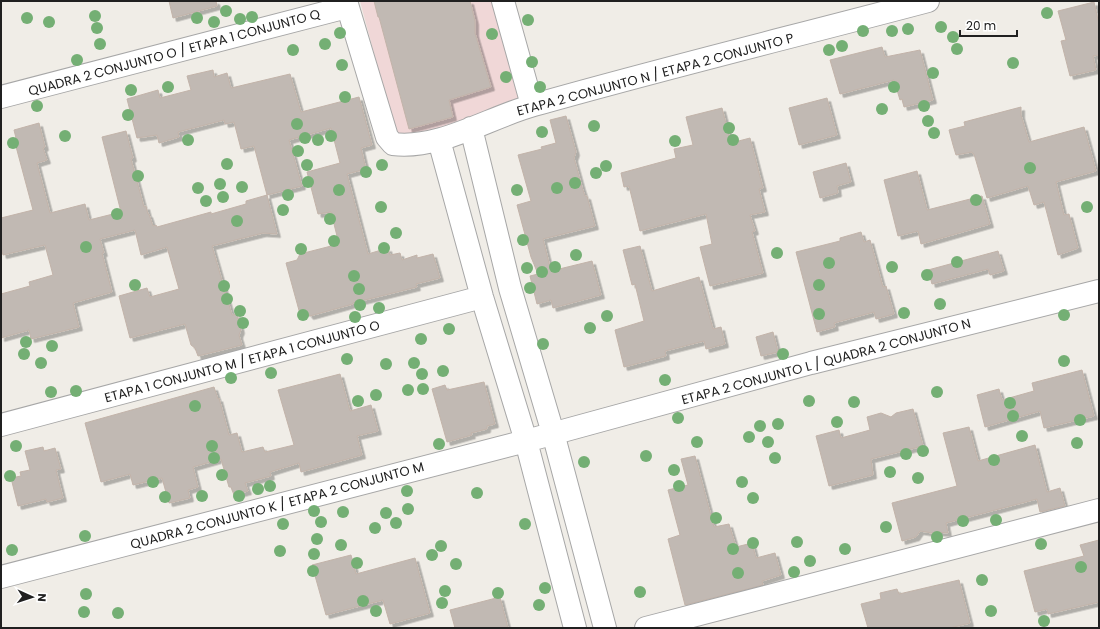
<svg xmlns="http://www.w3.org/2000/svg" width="1100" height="629" viewBox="0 0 1100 629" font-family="Poppins,sans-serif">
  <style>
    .commercial { fill: #f0d7d7 }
    .building { fill: #c1b9b3; stroke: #c2b3a9; filter: url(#shadow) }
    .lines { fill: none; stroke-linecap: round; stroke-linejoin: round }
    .minor-casing { stroke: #a7a7a7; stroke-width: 24 }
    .minor { stroke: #fff; stroke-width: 22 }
    .tree { fill: #74af74 }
    .labels { text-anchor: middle; stroke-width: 3; stroke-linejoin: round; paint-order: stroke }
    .street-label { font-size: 13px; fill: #202020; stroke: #fff }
  </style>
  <defs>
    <filter id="shadow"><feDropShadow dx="3.5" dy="3.5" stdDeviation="0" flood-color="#0004"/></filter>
  </defs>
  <rect width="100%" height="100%" fill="#f0ede7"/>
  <path class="commercial" d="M360,1H500L528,100L398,143Z"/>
  <path class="building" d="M169,1H216L217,6L173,18Z
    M374,1H470L475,21V33L491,87L449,100L453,117L409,129L379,17H378Z
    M1094,2L1099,24V55L1093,56L1096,70L1070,76L1061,41L1066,40L1058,11Z
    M882,47L885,57L920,50L933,100L904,107L902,99L900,100L894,80L840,94L830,60Z
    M213,70L214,77L227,73L231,88L290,74L301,112L359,97L372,145L361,148L366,169L347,174L368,254L388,248L390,255L400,253L402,260L417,255V258L433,254L440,278L416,284L417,287L353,303V304L310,316L307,312L300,314L286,263L297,260L300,254L339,244L331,212L318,214L307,172L340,163L331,128L289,140L302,186L267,195L254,146L241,149L234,122L225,124L224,120L178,132L179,137L159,143L157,135L137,138L127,99L158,90L160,98L191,90L187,76Z
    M827,98L837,135L799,145L789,108Z
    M1021,107V115L1029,142L1084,127L1096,171L1056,182L1064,215L1069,214L1078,248L1058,255L1044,202L1034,205L1028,186L987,198L974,154H973L972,152L956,155L953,145L949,130L965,126L964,122Z
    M722,108L731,143L750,138L763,188L759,189L765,212L750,215L755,231L752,232L763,273L710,286L700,247L712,244L706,214L640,231L629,186L624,187L621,173L676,158L674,149L693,145L686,117Z
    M566,116L576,152L574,158L582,187L585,196H587L595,226L543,239L551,271L592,261L601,295L553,308L551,300L537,304L530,276L538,274L531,257L517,205L531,201L518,155L542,149L541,147L556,143L550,120Z
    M39,123L45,147L43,148L47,160L37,163L50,213L85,204L89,220L121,212L102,137L126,131L133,158L131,159L144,207L146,206L148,214H149L153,226L156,225L157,227L211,212V214L246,204V201L267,195L277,234L263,233L212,246L232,315L237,314L241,330L239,335L242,345L198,356L195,348L191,345L185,324L130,338L119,296L147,288L150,297L179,289L167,247L141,255L135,230L100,239L104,253H102L112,292L73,303L79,327L31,339L29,330L1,338V294L30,286L29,282L53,275L45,245L3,255L1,247V218L33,210L14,139L16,138L14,130Z
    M846,163L851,182L837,186L838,193L820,198L813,172Z
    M917,171L927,210L982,196L990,224L921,244L918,231L898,236L884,180Z
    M861,232L864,242L870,240L883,287L886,286L894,314L876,319L874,312L834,323L835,327L817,332L796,252L840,241V238Z
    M640,246L652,291L699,277L713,329L721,327L725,344L706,349L704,341L665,351L666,356L624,367L615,330L644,321L635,284L632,285L623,250Z
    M998,251L1004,271L990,275L988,269L932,284L928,270Z
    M773,332L778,352L761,356L756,337Z
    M1082,370L1094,416L1044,428L1040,411L985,427L977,395L999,389L1002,400L1034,391L1032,383Z
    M340,374L350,411L371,405L378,431L357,436L362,455L301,472L299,463L270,472L271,476L245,483L248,491L234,495L231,487H229L221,459L193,467L198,487L188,490L190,498L169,503L162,478L133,485L130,474L101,482L85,423L214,387L218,399L219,398L229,435L237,433L242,452L263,447L265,452L294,445L278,390Z
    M484,382L495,424L487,426V429L471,433L472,435L447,442L432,389L445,385L447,390Z
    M913,409L923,446L871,459L873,475L829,486L816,436L839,430L841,438L870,430L867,417L881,413L891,417L896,413Z
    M969,427L978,461L1035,445L1047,492L1060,488L1065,506L1040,512L1037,499L946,523L948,533L937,532L932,533L920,531L916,537L902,541L892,503L957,486L943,433Z
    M43,447L44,451L55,448L61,469L56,470L63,498L47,502L46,499L18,506L11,478L21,476L20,472L30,470L25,451Z
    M695,456L714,527L729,524L736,547L752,543L756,558L775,553L781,575L762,581L763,585L685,605L668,539L680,535L668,490L688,485L681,459Z
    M1099,540V602L1048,614L1047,609L1035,612L1024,571L1084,556L1080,545Z
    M351,555L356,574L415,558L430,613L390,624L383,600L326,615L312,565Z
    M959,580L970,623L950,628H868L861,604L881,599L880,593L897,589L899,594Z
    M500,597L508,628H455L450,610Z"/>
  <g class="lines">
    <defs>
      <path id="minor" d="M346,1L387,137L393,144C439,150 490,117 534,105C664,68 796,36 928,1
        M503,1L532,105
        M1,97L347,7
        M471,128L510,288L553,433L605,628
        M439,140L482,297L526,441L575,628
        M1,425L482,297
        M1,577L526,441L811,363L1099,291
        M646,628L1099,510"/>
    </defs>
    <use href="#minor" class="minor-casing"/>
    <use href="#minor" class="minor"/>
  </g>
  <g class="tree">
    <circle cx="226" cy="11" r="6"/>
    <circle cx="1047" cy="13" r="6"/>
    <circle cx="95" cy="16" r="6"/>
    <circle cx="252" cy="17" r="6"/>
    <circle cx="27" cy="18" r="6"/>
    <circle cx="197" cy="18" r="6"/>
    <circle cx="240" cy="19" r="6"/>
    <circle cx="528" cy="20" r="6"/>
    <circle cx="49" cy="22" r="6"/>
    <circle cx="214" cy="22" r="6"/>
    <circle cx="941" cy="27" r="6"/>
    <circle cx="97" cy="28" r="6"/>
    <circle cx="908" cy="29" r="6"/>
    <circle cx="863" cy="31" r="6"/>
    <circle cx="892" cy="31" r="6"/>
    <circle cx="340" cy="33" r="6"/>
    <circle cx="492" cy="34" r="6"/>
    <circle cx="953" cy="37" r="6"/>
    <circle cx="100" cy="44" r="6"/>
    <circle cx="325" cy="44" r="6"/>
    <circle cx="842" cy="46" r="6"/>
    <circle cx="957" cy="49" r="6"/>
    <circle cx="293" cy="50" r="6"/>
    <circle cx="829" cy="50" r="6"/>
    <circle cx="77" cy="60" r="6"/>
    <circle cx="532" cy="62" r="6"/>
    <circle cx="1013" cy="63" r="6"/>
    <circle cx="342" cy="65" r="6"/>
    <circle cx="933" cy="73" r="6"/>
    <circle cx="506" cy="77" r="6"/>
    <circle cx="168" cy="87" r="6"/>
    <circle cx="540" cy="87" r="6"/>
    <circle cx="894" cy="87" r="6"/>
    <circle cx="131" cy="90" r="6"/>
    <circle cx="345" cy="97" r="6"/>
    <circle cx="37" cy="106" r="6"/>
    <circle cx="924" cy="106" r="6"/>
    <circle cx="882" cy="109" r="6"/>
    <circle cx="128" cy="115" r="6"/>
    <circle cx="928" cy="121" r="6"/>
    <circle cx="297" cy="124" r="6"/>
    <circle cx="594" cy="126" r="6"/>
    <circle cx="729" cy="128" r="6"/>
    <circle cx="542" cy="132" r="6"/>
    <circle cx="934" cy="133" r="6"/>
    <circle cx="65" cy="136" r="6"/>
    <circle cx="331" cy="136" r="6"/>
    <circle cx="305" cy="138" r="6"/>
    <circle cx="188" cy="140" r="6"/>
    <circle cx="318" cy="140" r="6"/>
    <circle cx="733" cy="140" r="6"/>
    <circle cx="675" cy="141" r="6"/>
    <circle cx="13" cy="143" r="6"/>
    <circle cx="298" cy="151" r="6"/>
    <circle cx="227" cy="164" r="6"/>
    <circle cx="307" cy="165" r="6"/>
    <circle cx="382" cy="165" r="6"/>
    <circle cx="606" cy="166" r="6"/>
    <circle cx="1030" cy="168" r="6"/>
    <circle cx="366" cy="172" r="6"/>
    <circle cx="596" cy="173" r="6"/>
    <circle cx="138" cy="176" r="6"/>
    <circle cx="308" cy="182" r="6"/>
    <circle cx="575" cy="183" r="6"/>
    <circle cx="220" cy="184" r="6"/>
    <circle cx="242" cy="187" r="6"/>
    <circle cx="198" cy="188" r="6"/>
    <circle cx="557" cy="188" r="6"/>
    <circle cx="339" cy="190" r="6"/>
    <circle cx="517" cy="190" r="6"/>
    <circle cx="288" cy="195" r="6"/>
    <circle cx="223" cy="197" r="6"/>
    <circle cx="976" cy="200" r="6"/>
    <circle cx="206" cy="201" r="6"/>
    <circle cx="381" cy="207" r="6"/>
    <circle cx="1087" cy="207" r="6"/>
    <circle cx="283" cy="210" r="6"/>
    <circle cx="117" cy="214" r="6"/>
    <circle cx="330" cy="219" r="6"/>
    <circle cx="237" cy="221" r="6"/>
    <circle cx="396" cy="233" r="6"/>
    <circle cx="523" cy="240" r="6"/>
    <circle cx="334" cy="241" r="6"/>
    <circle cx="86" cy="247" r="6"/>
    <circle cx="384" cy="248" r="6"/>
    <circle cx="301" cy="249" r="6"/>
    <circle cx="777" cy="253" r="6"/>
    <circle cx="576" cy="255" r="6"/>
    <circle cx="957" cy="262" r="6"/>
    <circle cx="829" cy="263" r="6"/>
    <circle cx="555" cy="267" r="6"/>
    <circle cx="892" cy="267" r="6"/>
    <circle cx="527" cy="268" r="6"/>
    <circle cx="542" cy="272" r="6"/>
    <circle cx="927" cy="275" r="6"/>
    <circle cx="354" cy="276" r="6"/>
    <circle cx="135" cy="285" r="6"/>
    <circle cx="819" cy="285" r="6"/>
    <circle cx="224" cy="286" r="6"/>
    <circle cx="530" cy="288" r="6"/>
    <circle cx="359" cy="289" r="6"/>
    <circle cx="227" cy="299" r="6"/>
    <circle cx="940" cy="304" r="6"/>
    <circle cx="360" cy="305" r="6"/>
    <circle cx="379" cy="308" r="6"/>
    <circle cx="240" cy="311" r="6"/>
    <circle cx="904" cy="313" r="6"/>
    <circle cx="819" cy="314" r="6"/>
    <circle cx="303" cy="315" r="6"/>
    <circle cx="1064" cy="315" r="6"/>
    <circle cx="607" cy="316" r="6"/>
    <circle cx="355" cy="317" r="6"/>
    <circle cx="243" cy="323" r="6"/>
    <circle cx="590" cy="328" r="6"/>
    <circle cx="449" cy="329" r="6"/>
    <circle cx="421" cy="339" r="6"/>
    <circle cx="26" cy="342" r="6"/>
    <circle cx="543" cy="344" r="6"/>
    <circle cx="52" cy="346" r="6"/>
    <circle cx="24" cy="354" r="6"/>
    <circle cx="783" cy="354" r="6"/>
    <circle cx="347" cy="359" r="6"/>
    <circle cx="1064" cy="361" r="6"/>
    <circle cx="41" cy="363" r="6"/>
    <circle cx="414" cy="363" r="6"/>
    <circle cx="386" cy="364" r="6"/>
    <circle cx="443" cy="371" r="6"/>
    <circle cx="271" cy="373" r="6"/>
    <circle cx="422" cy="374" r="6"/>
    <circle cx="231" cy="378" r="6"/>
    <circle cx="665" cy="380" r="6"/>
    <circle cx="423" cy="389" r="6"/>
    <circle cx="408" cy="390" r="6"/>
    <circle cx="76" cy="391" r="6"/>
    <circle cx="51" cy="392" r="6"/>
    <circle cx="937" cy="392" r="6"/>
    <circle cx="376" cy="395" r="6"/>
    <circle cx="358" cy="401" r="6"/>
    <circle cx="809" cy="401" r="6"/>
    <circle cx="854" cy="402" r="6"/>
    <circle cx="1010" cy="403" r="6"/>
    <circle cx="195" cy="406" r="6"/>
    <circle cx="1013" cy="416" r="6"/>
    <circle cx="678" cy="418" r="6"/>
    <circle cx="1080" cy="420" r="6"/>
    <circle cx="837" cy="422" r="6"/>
    <circle cx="778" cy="424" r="6"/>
    <circle cx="760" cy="426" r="6"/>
    <circle cx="1022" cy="436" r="6"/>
    <circle cx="749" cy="437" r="6"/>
    <circle cx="697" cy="442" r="6"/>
    <circle cx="768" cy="442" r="6"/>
    <circle cx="1077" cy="443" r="6"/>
    <circle cx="439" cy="444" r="6"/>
    <circle cx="16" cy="446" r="6"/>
    <circle cx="212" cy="446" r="6"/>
    <circle cx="923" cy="451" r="6"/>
    <circle cx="906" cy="454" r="6"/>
    <circle cx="646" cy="456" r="6"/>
    <circle cx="214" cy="458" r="6"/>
    <circle cx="775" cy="458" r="6"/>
    <circle cx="994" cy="460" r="6"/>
    <circle cx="584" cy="462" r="6"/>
    <circle cx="674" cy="470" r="6"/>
    <circle cx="890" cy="472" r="6"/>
    <circle cx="222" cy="475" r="6"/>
    <circle cx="10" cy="476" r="6"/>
    <circle cx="918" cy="478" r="6"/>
    <circle cx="153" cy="482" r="6"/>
    <circle cx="742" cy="482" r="6"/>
    <circle cx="270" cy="486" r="6"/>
    <circle cx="679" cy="486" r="6"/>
    <circle cx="258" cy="489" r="6"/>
    <circle cx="407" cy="491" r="6"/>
    <circle cx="477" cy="493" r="6"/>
    <circle cx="202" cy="496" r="6"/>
    <circle cx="239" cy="496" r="6"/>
    <circle cx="165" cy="497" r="6"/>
    <circle cx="753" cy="498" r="6"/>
    <circle cx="408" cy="509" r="6"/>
    <circle cx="314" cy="511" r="6"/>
    <circle cx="343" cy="512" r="6"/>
    <circle cx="386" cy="513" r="6"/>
    <circle cx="716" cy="518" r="6"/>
    <circle cx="996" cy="520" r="6"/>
    <circle cx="963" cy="521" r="6"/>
    <circle cx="321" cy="522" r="6"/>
    <circle cx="396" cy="523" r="6"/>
    <circle cx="283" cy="524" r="6"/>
    <circle cx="525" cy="524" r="6"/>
    <circle cx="886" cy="527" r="6"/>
    <circle cx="375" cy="528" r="6"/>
    <circle cx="85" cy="536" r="6"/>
    <circle cx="937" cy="537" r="6"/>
    <circle cx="317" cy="539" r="6"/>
    <circle cx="797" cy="542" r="6"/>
    <circle cx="753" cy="543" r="6"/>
    <circle cx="1041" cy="544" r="6"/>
    <circle cx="341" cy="545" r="6"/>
    <circle cx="441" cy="546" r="6"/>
    <circle cx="733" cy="549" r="6"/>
    <circle cx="845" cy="549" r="6"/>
    <circle cx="12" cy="550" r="6"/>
    <circle cx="280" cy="551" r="6"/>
    <circle cx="314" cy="554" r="6"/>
    <circle cx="432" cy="555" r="6"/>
    <circle cx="810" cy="561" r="6"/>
    <circle cx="357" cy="563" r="6"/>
    <circle cx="456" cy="564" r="6"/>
    <circle cx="1081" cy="567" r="6"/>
    <circle cx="313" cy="571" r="6"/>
    <circle cx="794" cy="572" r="6"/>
    <circle cx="738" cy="573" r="6"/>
    <circle cx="982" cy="580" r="6"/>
    <circle cx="545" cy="588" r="6"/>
    <circle cx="445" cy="591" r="6"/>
    <circle cx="640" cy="592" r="6"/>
    <circle cx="498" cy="593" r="6"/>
    <circle cx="86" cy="594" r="6"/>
    <circle cx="363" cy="601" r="6"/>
    <circle cx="442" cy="603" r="6"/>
    <circle cx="539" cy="605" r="6"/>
    <circle cx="376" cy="611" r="6"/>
    <circle cx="991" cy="611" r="6"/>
    <circle cx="84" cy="612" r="6"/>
    <circle cx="118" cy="613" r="6"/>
    <circle cx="1044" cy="621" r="6"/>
  </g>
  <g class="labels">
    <g class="street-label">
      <text transform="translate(174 52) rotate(-15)" y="5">QUADRA 2 CONJUNTO O / ETAPA 1 CONJUNTO Q</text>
      <text transform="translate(655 74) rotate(-15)" y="5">ETAPA 2 CONJUNTO N / ETAPA 2 CONJUNTO P</text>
      <text transform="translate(242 361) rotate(-15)" y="5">ETAPA 1 CONJUNTO M / ETAPA 1 CONJUNTO O</text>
      <text transform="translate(826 361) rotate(-15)" y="5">ETAPA 2 CONJUNTO L / QUADRA 2 CONJUNTO N</text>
      <text transform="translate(277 505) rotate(-15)" y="5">QUADRA 2 CONJUNTO K / ETAPA 2 CONJUNTO M</text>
    </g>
  </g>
  <rect width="1100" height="629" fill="none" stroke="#202020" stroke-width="4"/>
  <g transform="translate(32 597) rotate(93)" stroke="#ffffff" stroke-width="3" paint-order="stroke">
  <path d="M0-3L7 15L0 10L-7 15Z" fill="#202020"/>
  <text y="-6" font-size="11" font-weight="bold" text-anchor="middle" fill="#202020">N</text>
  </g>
  <path d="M960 30v6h57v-6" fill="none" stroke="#202020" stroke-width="2"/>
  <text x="966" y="30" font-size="12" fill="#202020" stroke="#ffffff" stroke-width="3" paint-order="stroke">20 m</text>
</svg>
